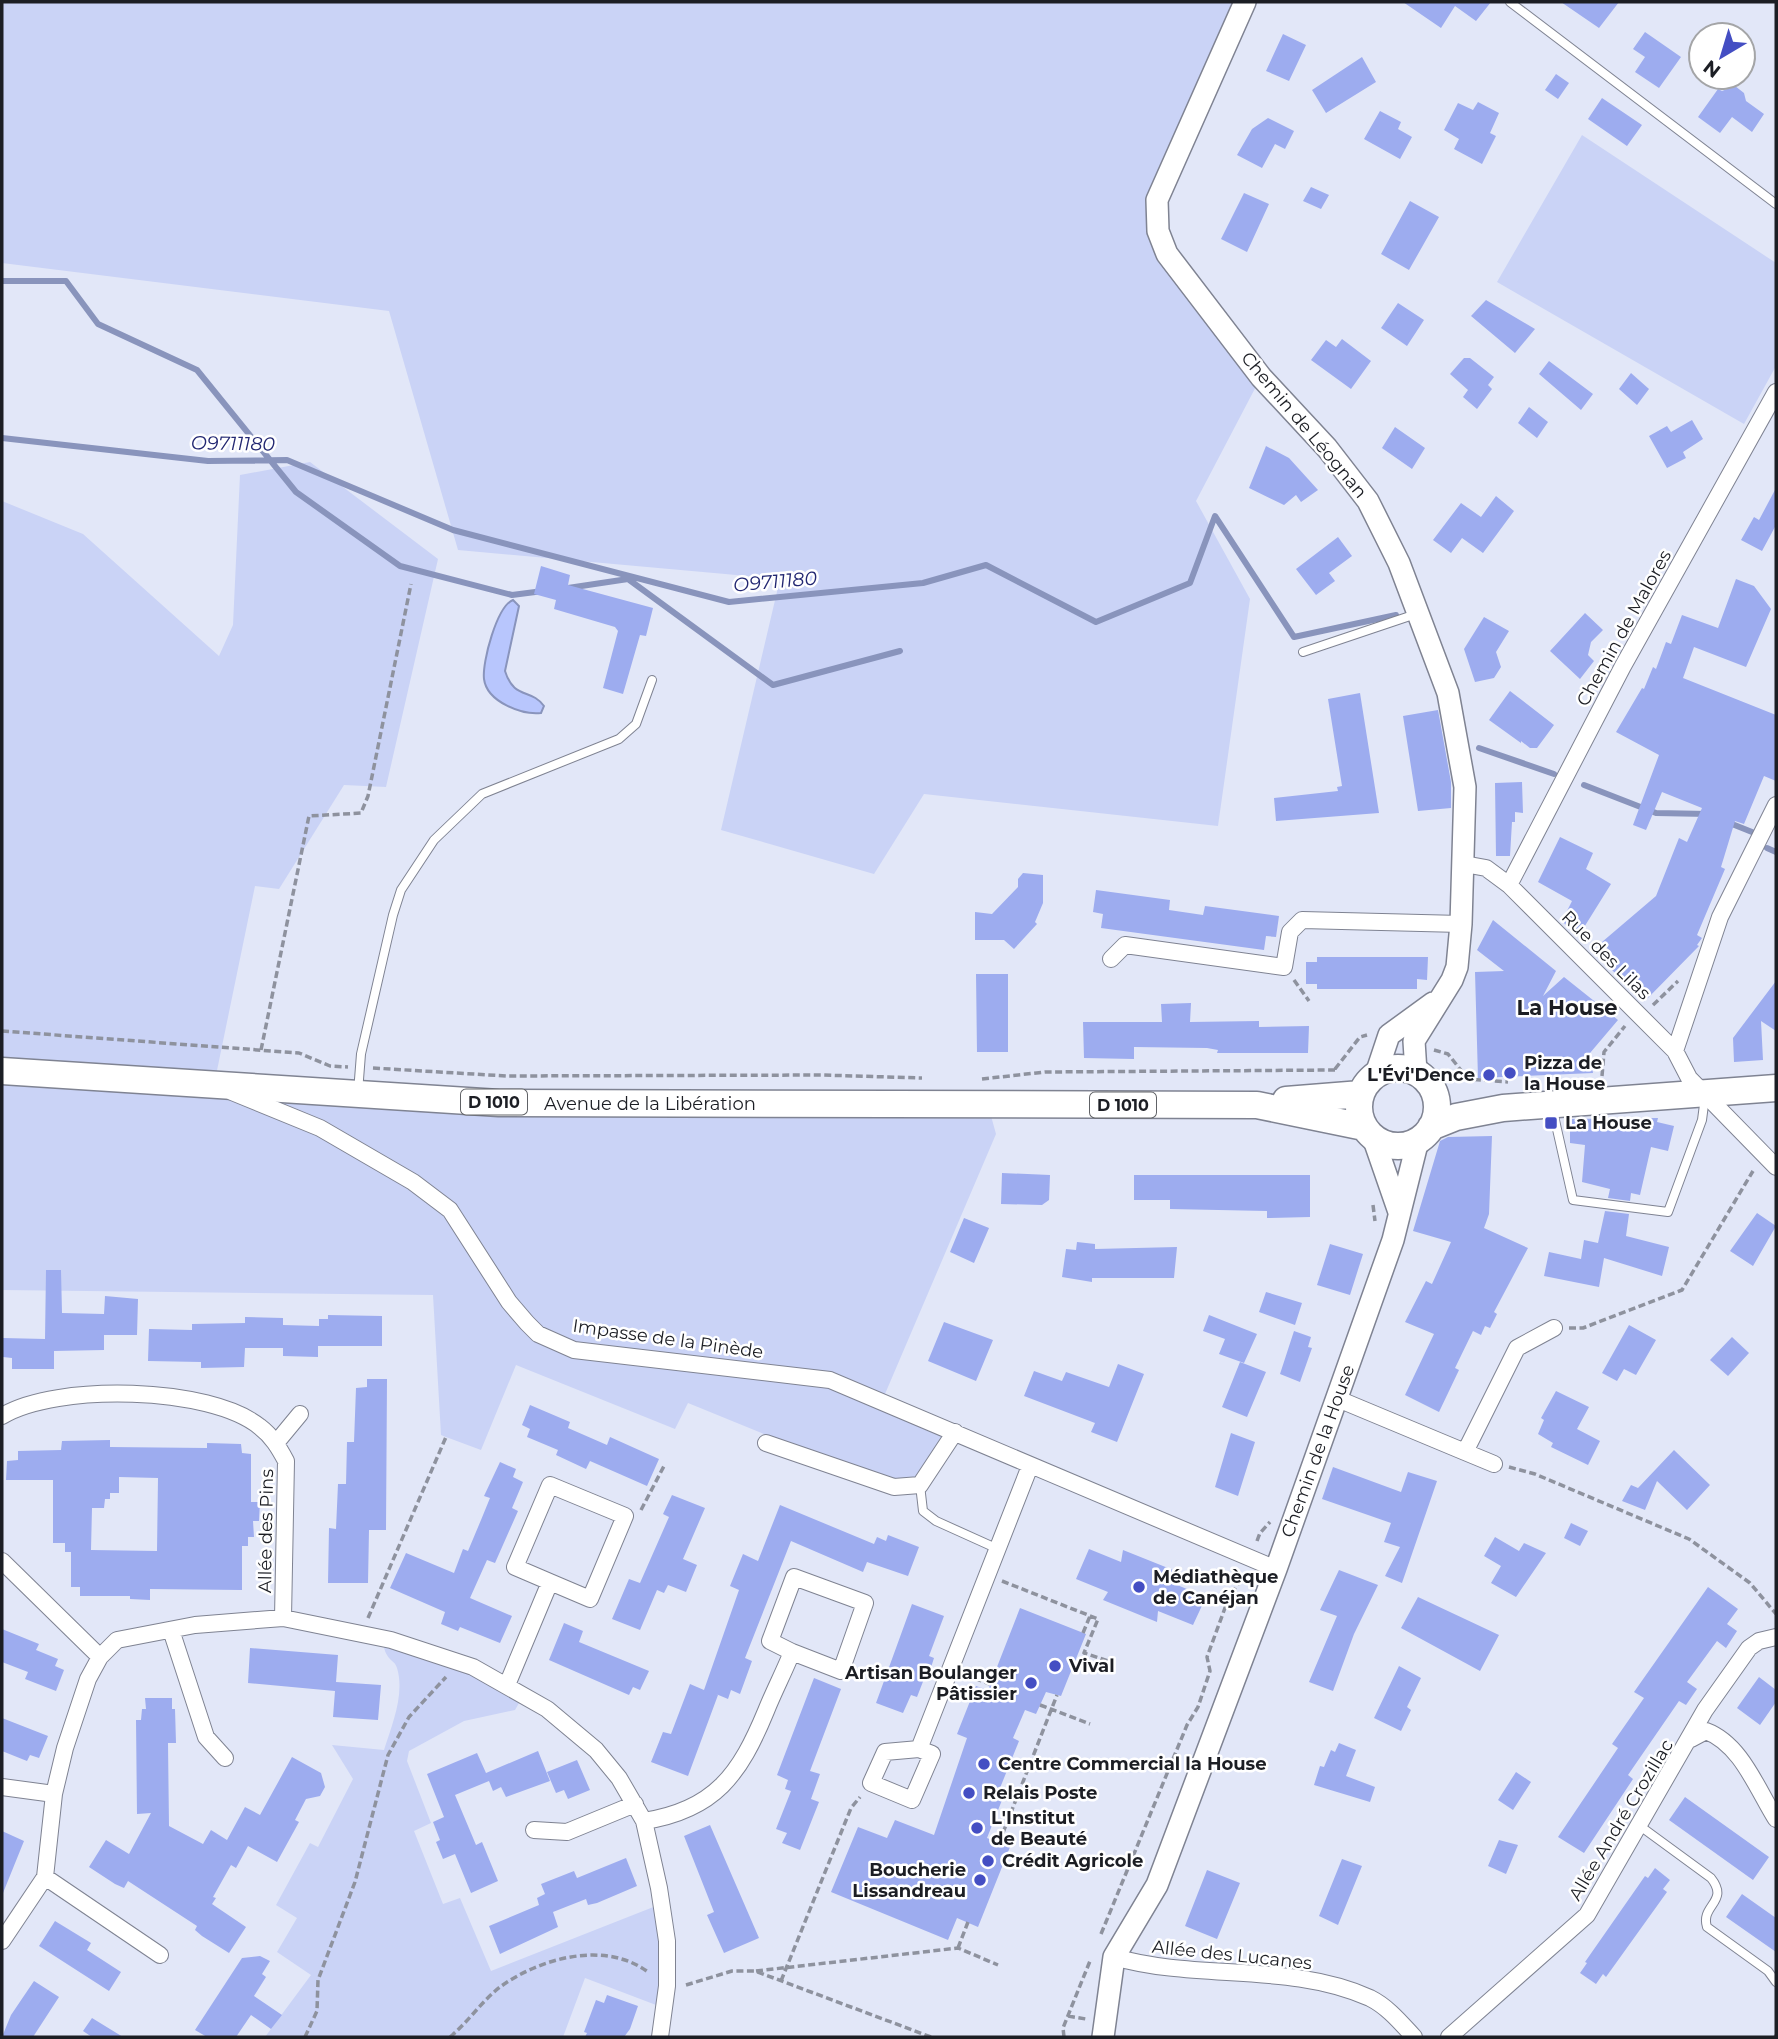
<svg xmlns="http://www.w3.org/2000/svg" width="1778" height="2039" viewBox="0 0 1778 2039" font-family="Montserrat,sans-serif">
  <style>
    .green { fill: #cad3f6 }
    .water { fill: #b8c6fd; stroke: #8994bc; stroke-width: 2 }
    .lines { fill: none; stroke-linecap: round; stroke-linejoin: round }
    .stream { stroke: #8994bc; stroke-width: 6 }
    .building { fill: #9dacef; fill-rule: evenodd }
    .service-casing { stroke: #7f8392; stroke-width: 10 }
    .minor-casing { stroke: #7f8392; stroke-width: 18 }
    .tertiary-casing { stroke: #7f8392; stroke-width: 24 }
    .primary-casing { stroke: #7f8392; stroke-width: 29 }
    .path { stroke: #8e929e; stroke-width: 3.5; stroke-dasharray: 7 3.5; stroke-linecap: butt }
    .service { stroke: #fff; stroke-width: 8 }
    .minor { stroke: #fff; stroke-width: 16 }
    .tertiary { stroke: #fff; stroke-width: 21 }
    .primary { stroke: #fff; stroke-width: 26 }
    .poi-dot { fill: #444ec3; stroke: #fff; stroke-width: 2.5 }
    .labels { text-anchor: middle; stroke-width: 5; stroke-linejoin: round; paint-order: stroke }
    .shield { fill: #fff; stroke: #606266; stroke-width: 2 }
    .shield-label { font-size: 16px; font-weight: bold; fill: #1c1e24 }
    .street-label { font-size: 18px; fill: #1c1e24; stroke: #fff }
    .poi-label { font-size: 18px; font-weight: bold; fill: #1c1e24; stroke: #fff; text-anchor: start }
    .water-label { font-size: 19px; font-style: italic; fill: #222772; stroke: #fff }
    .quarter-label { font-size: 21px; font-weight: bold; fill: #1c1e24; stroke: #fff }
  </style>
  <rect width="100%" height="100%" fill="#e2e7f8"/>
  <path class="green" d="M2,2H1245L1157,200L1158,231L1261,377L1196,501L1250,599L1218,826L924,794L874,874L721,830L780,579L458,550L389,311L2,263Z
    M1582,135L1776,263V366L1744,424L1497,282Z
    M310,462L438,559L386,787L344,785L279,889L255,886L214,1085L988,1105L996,1134L882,1401L955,1432L920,1485L894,1487L688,1403L675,1429L516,1365L481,1450L446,1437L441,1435L433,1295L2,1290V501L83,534L219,656L233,625L240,475Z
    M382,1639L523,1696L515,1710L464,1721L409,1751L407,1761L431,1823L414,1831L443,1904L460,1898L491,1971L661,1904L664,2008L585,1978L563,2037H265L311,1975L277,1952L297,1918L276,1905L310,1843L318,1847L353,1779L332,1745L384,1750C392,1725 405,1694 397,1668C395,1661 390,1661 387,1655C384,1651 384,1644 382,1639Z"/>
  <path class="water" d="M513,600L519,606L505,671C514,700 531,688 544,706L541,713C522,715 487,702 484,679C482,662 497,606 513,600Z"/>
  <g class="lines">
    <path class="stream" d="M2,281H66L98,324L197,370L296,492L400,566L512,595L543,591
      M2,438L208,461L287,460L453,530L729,602L923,583L986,565L1096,622L1190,583L1215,516L1294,637L1396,615
      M568,588L628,579L773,685L900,651
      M1479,748L1554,774
      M1584,785L1656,813L1708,814
      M1727,822L1752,832
      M1767,848L1776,852"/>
  </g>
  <path class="building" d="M1403,2H1491L1476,21L1455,6L1441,28Z
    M1561,2H1619L1599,28Z
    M1645,32L1681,57L1659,88L1635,72L1645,57L1633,49Z
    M1283,34L1306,45L1289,81L1266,71Z
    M1362,57L1376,82L1326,113L1312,90Z
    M1556,74L1569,83L1558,99L1545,90Z
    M1735,86L1744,93L1746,101L1764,114L1752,132L1732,117L1720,133L1698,117L1718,89L1722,91Z
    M1602,98L1642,125L1627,146L1588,119Z
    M1478,102L1499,113L1490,133L1496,136L1482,164L1454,149L1459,139L1444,130L1458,103L1473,110Z
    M1380,111L1401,122L1398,129L1412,137L1400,159L1364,139Z
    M1268,118L1294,131L1285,149L1275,144L1262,168L1237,155L1252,129Z
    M1311,187L1329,195L1321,209L1303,201Z
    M1244,193L1269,204L1247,252L1221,239Z
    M1410,201L1439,217L1409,270L1381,254Z
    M1486,300L1535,329L1515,353L1471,316Z
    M1398,303L1424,320L1407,346L1381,328Z
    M1342,339L1371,361L1351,389L1311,360L1326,340L1336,347Z
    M1464,358H1470L1494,377L1488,385L1492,389L1477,409L1463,397L1468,390L1450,374Z
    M1549,361L1593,394L1581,410L1539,374Z
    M1631,373L1649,389L1637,405L1619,389Z
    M1529,407L1548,422L1537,438L1518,423Z
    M1692,420L1703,439L1683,452L1686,458L1667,468L1649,436L1667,426L1671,432Z
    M1395,427L1425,448L1412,469L1382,448Z
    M1266,446L1289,458L1318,490L1301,502L1296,495L1284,505L1249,488Z
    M1776,488V525L1762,551L1741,540L1754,517L1759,520Z
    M1496,496L1514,511L1483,553L1462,538L1451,553L1433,540L1461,503L1481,517Z
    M1338,537L1352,556L1329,573L1335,581L1316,595L1296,569Z
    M541,566L570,575L568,585L653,608L646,636L640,635L623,694L603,688L618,631L615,627L554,609L556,600L534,594Z
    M1736,579L1754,586L1771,609L1746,667L1694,647L1683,678L1776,715V781L1764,776L1744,824L1735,821L1721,867L1725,869L1697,935L1702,938L1697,945L1699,946L1644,1002L1611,969L1618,961L1602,942L1656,896L1679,838L1687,842L1702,808L1662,792L1646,830L1633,825L1659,755L1616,732L1642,688L1644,689L1653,667L1656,669L1666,642L1671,644L1682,615L1718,628Z
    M1585,613L1603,630L1591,642L1588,655L1594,661L1580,679L1550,651Z
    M1484,617L1509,631L1496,652L1501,667L1494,678L1475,682L1464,649Z
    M1510,691L1554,725L1537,748H1530L1521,741V743L1489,720Z
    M1360,693L1379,813L1276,821L1274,798L1338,791L1337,787L1342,786L1328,699Z
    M1438,710L1451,782V808L1418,811L1403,716Z
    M1522,782L1523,813L1515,812V822H1512L1510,856H1496L1495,783Z
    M1560,837L1593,853L1586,869L1611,884L1578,937L1562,921L1572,901L1538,882Z
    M1023,873L1043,875V903L1035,922L1037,924L1014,949L1004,940H975V912L992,914L1018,887V879Z
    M1096,890L1170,900L1169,910L1203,915L1205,906L1279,916L1276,937L1266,936L1264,950L1101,928L1103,914L1093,912Z
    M1493,920L1556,971L1543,996L1564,977L1618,1020L1590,1053L1593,1073L1478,1078L1475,972L1504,971L1477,950Z
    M1317,957H1428L1427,980L1417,979V989H1317V984H1306V962H1317Z
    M976,974H1008V1052H977Z
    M1776,981V1031L1761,1021L1763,1060L1734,1062L1733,1038Z
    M1191,1003L1190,1022L1259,1021V1027L1309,1026L1308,1053H1217L1218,1050L1207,1048L1134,1047V1059L1084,1058L1083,1022H1162L1161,1004Z
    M1658,1118L1657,1122L1674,1126L1668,1151L1651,1147L1640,1195L1631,1193L1630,1201L1608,1198L1610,1189L1582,1182L1585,1145L1570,1143V1119Z
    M1492,1136L1489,1214L1484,1228L1528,1248L1494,1312L1497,1314L1490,1328L1485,1326L1481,1335L1473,1331L1455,1368L1459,1370L1439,1412L1405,1395L1434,1334L1405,1322L1426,1281L1432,1284L1451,1242L1413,1231L1440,1141L1448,1137Z
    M1002,1173L1050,1175L1049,1200L1042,1205L1001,1204Z
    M1134,1175H1310V1217L1267,1218V1211L1170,1209V1200H1134Z
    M1605,1211L1629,1214L1626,1236L1669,1247L1662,1276L1604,1258L1599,1287L1544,1276L1549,1252L1581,1259L1584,1240L1598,1243Z
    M1757,1213L1776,1226L1753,1266L1730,1251Z
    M964,1218L989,1228L974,1263L950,1252Z
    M1077,1242L1095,1244V1249L1177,1247L1174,1278H1092V1282L1062,1277L1066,1249L1076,1250Z
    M1330,1244L1363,1254L1350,1295L1317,1285Z
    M46,1270H61L62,1313L104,1314L105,1296L138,1299L137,1335H104V1350L54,1351V1369H12V1358L3,1357V1338L45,1339Z
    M1266,1292L1302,1303L1295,1325L1259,1312Z
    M328,1315L382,1316V1346H318V1357L283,1356V1348H245L244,1367L201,1368V1362L148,1361L149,1329L192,1330V1324L245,1323V1317L283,1318V1325L319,1326V1319H328Z
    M1209,1315L1257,1334L1244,1363L1219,1354L1225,1339L1203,1331Z
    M944,1322L993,1340L976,1381L928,1361Z
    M1629,1325L1656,1340L1636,1375L1624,1369L1617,1381L1602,1373Z
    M1294,1331L1311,1337L1308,1347L1312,1348L1300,1382L1280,1374Z
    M1732,1337L1749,1353L1728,1376L1710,1360Z
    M1240,1362L1266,1372L1247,1417L1222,1407Z
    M1118,1364L1144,1374L1117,1442L1091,1432L1095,1423L1024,1396L1034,1371L1062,1381L1066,1372L1109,1387Z
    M367,1379H387L386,1530H369L368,1583H328L329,1528L336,1529L338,1484H346L347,1442H354L356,1388L367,1387Z
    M1556,1391L1589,1407L1577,1429L1600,1441L1588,1465L1551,1447L1553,1443L1538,1434L1544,1420L1541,1418Z
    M530,1405L570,1422L568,1428L607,1445L610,1437L659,1459L647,1486L590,1461L586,1469L556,1455L558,1450L527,1437L530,1429L522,1425Z
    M1231,1433L1255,1442L1238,1496L1215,1487Z
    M110,1440V1447L207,1448V1443L241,1444L242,1453L251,1454V1502H260L259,1521H253L254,1537H248V1546H242V1590L150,1589V1600L130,1599V1596H80V1587H71V1552H65V1543H53V1480H6L7,1461L18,1460V1451L61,1450L62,1441ZM119,1477L158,1478L157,1551L91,1550L92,1508H104L105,1499H110V1493H119Z
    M1674,1450L1710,1485L1687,1510L1657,1481L1645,1510L1622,1501L1631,1485L1638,1488Z
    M500,1462L516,1469L513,1477L523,1482L512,1508L518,1511L495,1563L487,1560L470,1598L512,1616L500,1643L460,1627L458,1631L441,1624L445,1612L390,1588L406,1553L454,1573L463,1549L468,1551L481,1520L490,1498L484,1496Z
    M1333,1467L1401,1492L1408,1472L1437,1481L1402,1583L1385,1576L1400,1547L1384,1542L1391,1523L1322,1499Z
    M672,1495L705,1508L683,1559L697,1565L686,1592L668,1585L664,1593L657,1590L640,1630L612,1619L629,1579L640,1583L669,1517L663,1514Z
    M780,1505L874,1544L877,1537L886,1541L888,1535L919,1547L908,1576L867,1562L863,1572L791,1541L745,1658L752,1661L740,1694L731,1690L728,1699L716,1694L718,1695L688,1776L651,1762L663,1732L671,1734L690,1684L704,1690L739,1590L730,1586L743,1554L758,1561Z
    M1571,1523L1588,1531L1580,1546L1564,1538Z
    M1495,1537L1519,1551L1524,1543L1546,1553L1516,1597L1491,1583L1501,1566L1484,1556Z
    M1089,1549L1121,1562L1123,1550L1178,1572L1170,1582L1206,1597L1193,1625L1158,1611L1157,1622L1103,1600L1108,1592L1076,1579Z
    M1339,1570L1378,1585L1354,1634L1333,1691L1309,1682L1337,1616L1320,1610Z
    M1708,1587L1738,1609L1727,1624L1737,1631L1726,1648L1717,1641L1687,1682L1697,1689L1686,1705L1679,1701L1628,1775L1633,1779L1584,1853L1558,1837L1618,1748L1612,1744L1644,1698L1634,1692Z
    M1418,1597L1499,1635L1480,1671L1401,1628Z
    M912,1604L944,1616L929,1656L934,1658L927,1680L924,1679L917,1697L911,1695L903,1713L876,1703Z
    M1020,1608L1086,1634L1061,1696L1046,1692L1036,1714L1025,1710L1013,1738L1019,1741L1000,1788L1006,1790L987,1838L1010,1847L978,1927L957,1918L948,1940L831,1892L858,1827L887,1838L895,1820L934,1835L967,1738L957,1734L976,1686L988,1690Z
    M564,1623L583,1631L579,1642L649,1671L640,1690L633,1687L629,1695L549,1660Z
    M2,1629L39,1644L36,1650L58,1659L55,1666L64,1670L56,1691L25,1679L28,1672L2,1662Z
    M250,1648L338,1655L336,1682L381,1685L378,1720L333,1717L335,1691L248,1683Z
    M1399,1666L1421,1678L1407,1707L1411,1710L1401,1731L1374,1718Z
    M1759,1677L1776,1690V1702L1760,1725L1737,1708Z
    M814,1678L841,1689L810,1771L820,1774L811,1799L819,1802L800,1850L782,1843L787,1833L776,1829L791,1791L785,1789L788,1780L777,1775Z
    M145,1698H172V1709H175L176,1743H168L169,1826L203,1844L211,1830L227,1840L245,1807L260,1815L292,1757L321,1773L325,1787L320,1796L306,1799L295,1820L299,1822L277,1862L248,1846L236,1868L231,1865L213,1897L216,1898L212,1904L246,1927L229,1953L202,1936L195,1930L197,1926L128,1881L124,1888L115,1884L89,1867L106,1840L129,1854L151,1813L137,1814L136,1720H141L142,1709H146Z
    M2,1718L48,1736L39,1758L30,1755L27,1761L2,1751Z
    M1339,1743L1356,1750L1346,1776L1375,1787L1370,1802L1314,1785L1320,1766L1324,1767L1331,1750L1335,1752Z
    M538,1751L550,1781L506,1797L501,1787L493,1791L489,1781L455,1795L476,1845L482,1842L498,1881L471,1893L455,1854L443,1859L436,1842L440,1840L433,1822L444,1817L427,1774L477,1753L486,1773Z
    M577,1760L590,1790L568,1799L564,1790L556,1793L547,1772Z
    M1516,1772L1531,1782L1513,1810L1498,1800Z
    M1685,1797L1769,1857L1753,1880L1669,1820Z
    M710,1825L759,1938L724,1953L707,1915L714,1912L684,1836Z
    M2,1831L24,1841L3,1893H2Z
    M1499,1840L1518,1845L1506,1874L1488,1866Z
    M626,1858L637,1886L597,1903L588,1905L586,1899L553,1912L558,1927L500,1954L489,1926L539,1905L537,1898L545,1894L541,1884L574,1871L577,1878Z
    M1342,1859L1362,1866L1338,1925L1319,1916Z
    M1655,1868L1670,1880L1663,1889L1667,1892L1606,1977L1603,1974L1596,1984L1580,1973L1587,1963L1585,1962L1645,1876L1648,1878Z
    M1207,1870L1240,1883L1217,1939L1185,1926Z
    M1742,1894L1776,1918V1952L1726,1917Z
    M55,1921L91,1943L87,1950L121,1972L109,1991L39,1946Z
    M260,1956L270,1961L262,1974L266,1977L254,1996L282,2015L271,2029L251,2015L236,2037H207L195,2030L242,1958Z
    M34,1981L59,1997L33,2037H2L11,2015Z
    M607,1995L638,2006L630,2029L624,2037H585L587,2033L584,2032L596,2000L604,2003Z
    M92,2018L123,2037H92L83,2031Z"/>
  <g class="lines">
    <defs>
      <path id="service" d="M1510,2L1776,204
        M1303,652L1416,614
        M358,1092L361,1054L393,915L401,890L434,840L482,794L619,739L636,724L652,680
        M1552,1107L1573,1200L1668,1212L1702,1120L1705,1097
        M920,1485L923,1511L936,1521L998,1549
        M1640,1826L1711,1878C1730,1902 1700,1905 1707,1927L1768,1971L1776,1982"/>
      <path id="minor" d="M1464,864L1486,868L1509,885L1675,1051L1689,1078L1776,1167
        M1509,885L1623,666L1776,392
        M1111,959L1125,945L1284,967L1290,932L1302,920L1461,924
        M1675,1051L1720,917L1776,805
        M232,1092L320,1128L413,1182L450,1210L509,1302L527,1323L538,1334L574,1350L830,1380L1276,1569
        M1338,1399L1465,1452L1517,1348L1554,1328
        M2,1416C56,1383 210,1386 260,1427C272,1436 279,1448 286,1461L283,1618
        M276,1443L300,1414
        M766,1443L894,1487L920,1485L955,1432
        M1465,1452L1494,1464
        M2,1561L100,1657
        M171,1630L206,1737L225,1758
        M507,1685L550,1582L515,1567L550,1485L625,1516L590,1599L550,1582
        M1691,1739L1706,1731C1741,1744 1757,1789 1776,1819
        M919,1749L932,1754L912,1800L871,1783L885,1752L919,1749L1030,1466
        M2,1787L54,1794
        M644,1821C715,1810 740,1774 766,1711C774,1691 784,1672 792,1652L841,1671L865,1603L794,1577L770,1641L792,1652
        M534,1830L567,1832L635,1804
        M45,1877L160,1955
        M2,1941L45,1877L54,1794L65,1748L88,1679L100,1657L117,1640L195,1625L283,1618L391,1640L473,1667L547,1709L596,1750L619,1778L644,1821L659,1888L667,1941V1986L660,2037
        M1114,1957C1197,1981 1290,1962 1370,1998C1388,2007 1401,2023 1414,2037
        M1449,2037L1587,1915L1705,1710L1749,1648L1759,1641L1776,1637"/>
      <path id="tertiary" d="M1245,2L1157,200L1158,231L1167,254L1261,377L1327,448L1368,501L1399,563L1448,693L1465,787L1461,924L1457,967L1452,980L1414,1041L1416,1072
        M1376,1074L1389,1035L1433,1003
        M1373,1137L1399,1212
        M1103,2037L1114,1957L1157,1885L1276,1569L1393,1240L1418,1140"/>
      <path id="primary" d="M1359 1107a39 39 0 1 1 78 0a39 39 0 1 1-78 0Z
        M2,1071L499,1103L1257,1105L1364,1127
        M1286,1100L1361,1094
        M1431,1127L1456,1117L1503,1108L1776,1088"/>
    </defs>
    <use href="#service" class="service-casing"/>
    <use href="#minor" class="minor-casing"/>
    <use href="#tertiary" class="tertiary-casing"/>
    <use href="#primary" class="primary-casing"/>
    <path class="path" d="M1294,980L1309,1001
      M1653,1005L1678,981
      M2,1031L299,1053L330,1066L348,1067
      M261,1050L309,816L361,813L368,796L411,584
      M1434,1050L1448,1054L1468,1079L1508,1082
      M373,1068L507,1076L822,1075L922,1078
      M1335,1069L1360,1037L1367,1035
      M1602,1076L1604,1052L1625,1026
      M982,1079L1045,1072L1335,1070V1073
      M1373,1205L1375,1221
      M1569,1328H1583L1682,1290L1753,1171
      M1509,1467L1535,1474L1689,1539L1750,1583L1776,1614
      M641,1510L664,1466
      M1257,1541L1260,1533L1270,1522
      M1002,1581L1098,1619L1084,1653L1114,1663
      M368,1618L446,1437
      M1083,1633L1090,1616
      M965,1675L990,1684
      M1040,1705L1090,1724
      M999,1843L1057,1695
      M1101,1934L1187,1725L1198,1707L1210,1671L1207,1657L1229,1597L1245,1574
      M958,1948L968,1922
      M756,1971L958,1948L998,1965
      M781,1981L851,1808L860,1797
      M686,1985L732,1971H755L931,2037
      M1068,2016L1086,2019
      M305,2037L317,2011L318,1980L355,1882L388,1755L409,1717L446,1677
      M450,2037C468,2022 482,2001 500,1987C540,1958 605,1940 648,1972
      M1064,2037L1063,2028L1090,1961
      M1775,2037L1776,2035"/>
    <use href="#service" class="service"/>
    <use href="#minor" class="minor"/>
    <use href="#tertiary" class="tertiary"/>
    <use href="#primary" class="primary"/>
  </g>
  <g class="poi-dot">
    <circle cx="1510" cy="1073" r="7"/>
    <circle cx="1489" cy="1075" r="7"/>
    <rect x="1544" y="1116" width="14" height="14" rx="3.5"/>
    <circle cx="1139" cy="1587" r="7"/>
    <circle cx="1055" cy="1666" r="7"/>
    <circle cx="1031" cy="1683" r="7"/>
    <circle cx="984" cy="1764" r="7"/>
    <circle cx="969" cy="1793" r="7"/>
    <circle cx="977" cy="1828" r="7"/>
    <circle cx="988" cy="1861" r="7"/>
    <circle cx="980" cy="1880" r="7"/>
  </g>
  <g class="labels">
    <g class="shield">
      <rect x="461" y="1089.5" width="66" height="25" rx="5"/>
      <rect x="1090" y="1092.5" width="66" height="25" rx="5"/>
    </g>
    <g class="shield-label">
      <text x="494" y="1108">D 1010</text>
      <text x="1123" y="1111">D 1010</text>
    </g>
    <g class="street-label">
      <text transform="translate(1304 425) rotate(50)" y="6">Chemin de Léognan</text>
      <text transform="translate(1624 628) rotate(-61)" y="6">Chemin de Malores</text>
      <text transform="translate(1606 955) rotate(45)" y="6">Rue des Lilas</text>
      <text x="650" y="1110">Avenue de la Libération</text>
      <text transform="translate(668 1339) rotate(8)" y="6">Impasse de la Pinède</text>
      <text transform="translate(1318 1451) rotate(-70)" y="6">Chemin de la House</text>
      <text transform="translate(266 1531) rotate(-89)" y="6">Allée des Pins</text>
      <text transform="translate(1621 1820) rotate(-59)" y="6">Allée André Crozillac</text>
      <text transform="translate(1232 1955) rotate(6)" y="6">Allée des Lucanes</text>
    </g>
    <g class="poi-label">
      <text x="1524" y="1069">Pizza de<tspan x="1524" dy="21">la House</tspan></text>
      <text x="1475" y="1081" text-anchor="end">L'Évi'Dence</text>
      <text x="1565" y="1129">La House</text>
      <text x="1153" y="1583">Médiathèque<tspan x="1153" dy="21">de Canéjan</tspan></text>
      <text x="1069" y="1672">Vival</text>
      <text x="1017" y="1679" text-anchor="end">Artisan Boulanger<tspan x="1017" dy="21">Pâtissier</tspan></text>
      <text x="998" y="1770">Centre Commercial la House</text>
      <text x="983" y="1799">Relais Poste</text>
      <text x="991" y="1824">L'Institut<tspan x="991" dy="21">de Beauté</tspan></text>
      <text x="1002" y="1867">Crédit Agricole</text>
      <text x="966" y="1876" text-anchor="end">Boucherie<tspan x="966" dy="21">Lissandreau</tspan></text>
    </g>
    <g class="water-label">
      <text transform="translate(233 443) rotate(1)" y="7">O9711180</text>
      <text transform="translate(775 581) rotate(-5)" y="7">O9711180</text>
    </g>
    <g class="quarter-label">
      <text x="1567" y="1015">La House</text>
    </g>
  </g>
  <rect width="1778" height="2039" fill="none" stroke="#1c1e24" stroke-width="7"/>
  <g transform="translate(1722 56) rotate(218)"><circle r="33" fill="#ffffff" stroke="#a4a5a7" stroke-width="2"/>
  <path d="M0-5L12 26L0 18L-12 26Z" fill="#444ec3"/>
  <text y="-10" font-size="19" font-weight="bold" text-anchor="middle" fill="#1c1e24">N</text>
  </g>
</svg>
